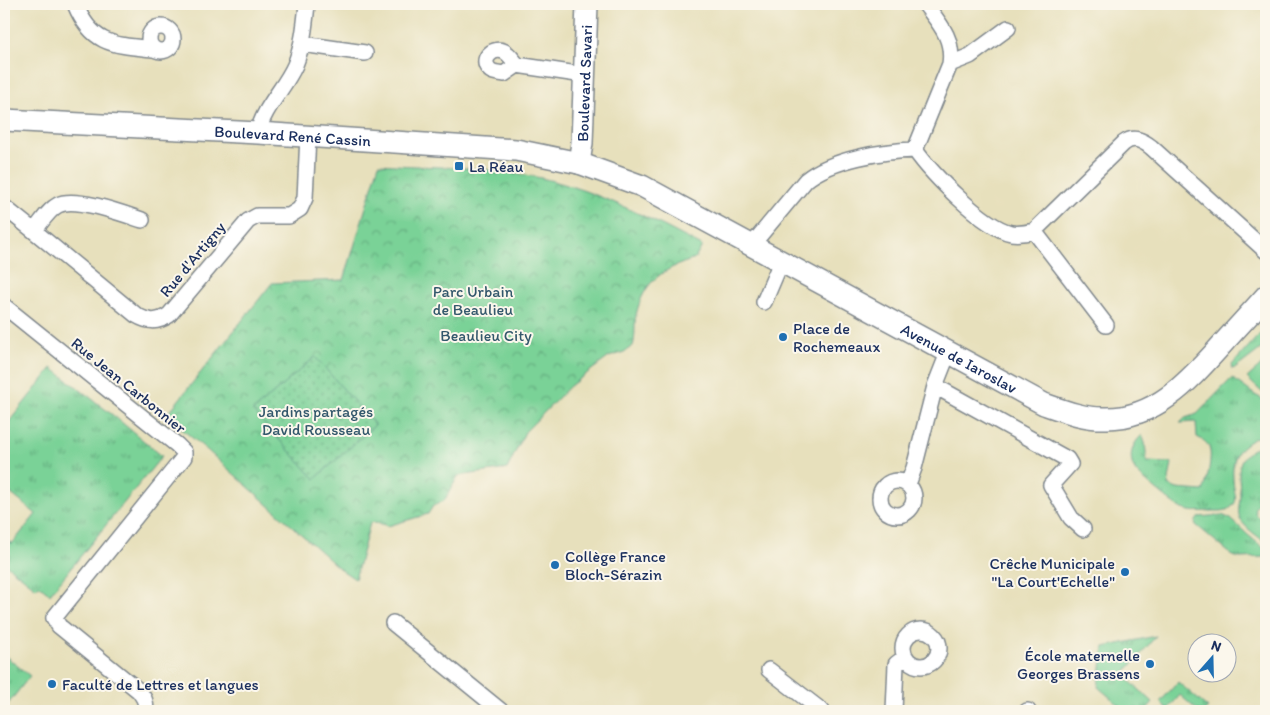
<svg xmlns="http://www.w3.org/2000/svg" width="1270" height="715" viewBox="0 0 1270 715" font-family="Itim,sans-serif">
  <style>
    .grass { fill: url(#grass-tufts); stroke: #4a807a }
    .park { fill: url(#park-crowns); stroke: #4a807a }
    .garden { fill: url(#garden-dots); stroke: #4a807a }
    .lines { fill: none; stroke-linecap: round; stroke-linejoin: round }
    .street-casing { stroke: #81888d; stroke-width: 18 }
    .secondary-casing { stroke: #81888d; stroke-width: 24 }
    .street { stroke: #fff; stroke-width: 15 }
    .secondary { stroke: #fff; stroke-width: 21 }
    .poi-dot { fill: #1f6fb2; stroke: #fbf7ec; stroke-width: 2 }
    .labels { text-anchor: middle; stroke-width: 4; stroke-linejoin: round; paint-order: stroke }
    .street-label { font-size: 16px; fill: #1b2f5e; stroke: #fbf7ec }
    .poi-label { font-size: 16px; fill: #1b2f5e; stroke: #fbf7ec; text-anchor: start }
    .park-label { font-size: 16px; fill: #33586c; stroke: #fbf7ec }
  </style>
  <defs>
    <pattern id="grass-tufts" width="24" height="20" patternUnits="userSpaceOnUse" patternTransform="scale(1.25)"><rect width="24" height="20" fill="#7ad297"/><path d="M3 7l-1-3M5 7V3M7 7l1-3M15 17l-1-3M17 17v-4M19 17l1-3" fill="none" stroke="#63ab7e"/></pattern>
    <pattern id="park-crowns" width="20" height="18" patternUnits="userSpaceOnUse" patternTransform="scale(1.25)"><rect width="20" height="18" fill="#7ad297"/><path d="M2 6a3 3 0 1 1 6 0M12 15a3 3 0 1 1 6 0" fill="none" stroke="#63ab7e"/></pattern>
    <pattern id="garden-dots" width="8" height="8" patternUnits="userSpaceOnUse" patternTransform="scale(1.25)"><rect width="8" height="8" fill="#7ad297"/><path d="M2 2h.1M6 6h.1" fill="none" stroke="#63ab7e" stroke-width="1.8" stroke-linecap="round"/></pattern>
  </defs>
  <rect width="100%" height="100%" fill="#fbf7ec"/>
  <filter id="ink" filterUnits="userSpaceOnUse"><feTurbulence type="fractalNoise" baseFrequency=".02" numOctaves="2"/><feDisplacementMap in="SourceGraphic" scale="10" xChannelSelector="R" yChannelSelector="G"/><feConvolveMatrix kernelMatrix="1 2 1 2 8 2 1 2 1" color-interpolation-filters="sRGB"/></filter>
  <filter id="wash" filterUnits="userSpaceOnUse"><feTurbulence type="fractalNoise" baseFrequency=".0096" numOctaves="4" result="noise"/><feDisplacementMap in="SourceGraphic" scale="20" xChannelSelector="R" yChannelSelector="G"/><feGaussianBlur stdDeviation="1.12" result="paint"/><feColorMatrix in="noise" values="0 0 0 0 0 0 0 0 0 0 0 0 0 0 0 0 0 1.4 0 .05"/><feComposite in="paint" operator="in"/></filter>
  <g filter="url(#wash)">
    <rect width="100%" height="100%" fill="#e7e0bc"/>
    <path class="grass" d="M1266,327V345L1236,368L1231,369L1232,365Z
      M1266,361V396L1247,378Z
      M52,368L114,416L162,456L50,594L39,585L36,588L4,563V538L12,544L36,514L4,488V428Z
      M1232,378L1255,395L1266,401V433C1235,446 1230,457 1234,489C1235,494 1237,500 1234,504C1229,512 1220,511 1213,511C1203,511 1192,513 1182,509C1176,507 1142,478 1137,473C1127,460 1131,445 1142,435L1145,443L1147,462L1172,463L1168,485L1177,489L1203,491C1207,484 1213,454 1209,447C1207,442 1201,439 1197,437L1196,422L1180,423L1185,418L1197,414Z
      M1266,442V493L1263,490L1256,498L1260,502L1254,509L1256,511L1255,514L1260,518L1262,517L1266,523V543C1258,536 1246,529 1240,519C1237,512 1240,502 1240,495C1239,463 1234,458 1266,442Z
      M1222,515L1231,519L1248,535L1266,550V557L1240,558L1233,556L1195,524L1196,521L1199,517Z
      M1156,636L1123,675L1153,702L1145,711H1140L1135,707L1130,711H1126L1098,687L1104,647Z
      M4,655L30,676L4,709Z
      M1178,682L1208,708L1205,711H1198L1180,695L1168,709L1160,702Z"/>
    <path class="park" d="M379,164C433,168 489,166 541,178C598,191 651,219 702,246L695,259C663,269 644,280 636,315C634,325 636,336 633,346L624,352L609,357L570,386L525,432L507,469L458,476L444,501L433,506L428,514L388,526L375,522L370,523L355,579L340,569L207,450L166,416L272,283L344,280Z"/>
    <path class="garden" d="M315,357L375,425L315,479L253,411Z"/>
  </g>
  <g filter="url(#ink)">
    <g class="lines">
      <defs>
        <path id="street" d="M75,4C92,45 113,45 153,49
          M149 39a12 12 0 1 1 24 0a12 12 0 1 1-24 0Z
          M302,44L365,53
          M950,64L970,56L1008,28
          M517,65L504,74C499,73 492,73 489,69C480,60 492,47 503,51C509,53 513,60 517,65L584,75
          M258,133C263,108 285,88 295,65C303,45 305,24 307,4
          M915,150C931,173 983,227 1011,233C1018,234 1026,233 1034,231L1124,143C1134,136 1142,140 1151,147L1266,251
          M4,207L34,231C41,223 48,210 58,205C75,196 124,214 142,220
          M34,231L136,315C148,322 157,323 169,315L248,221L257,216H289L300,209L305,198L308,136
          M1034,231L1106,325
          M751,246L806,180C832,159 883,151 915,150L950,64C954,38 939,23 925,4
          M764,302L781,262
          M4,306L177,445L184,452V457L180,462L54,618L59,626L139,691C144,698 147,702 145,711
          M935,386L1067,459L1070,464L1051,485L1071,518L1083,529
          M880 498a17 17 0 1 1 34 0a17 17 0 1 1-34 0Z
          M908,484L914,468L935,386L948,353
          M393,623L501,711
          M903 648a18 18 0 1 1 36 0a18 18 0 1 1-36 0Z
          M769,670L822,711
          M894,711L896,664L905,657
          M1027,711H1028"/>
        <g id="secondary">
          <path id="s1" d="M4,120L258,133L516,150L579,163L642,186L1044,404C1064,411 1085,419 1107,418C1155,418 1187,383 1217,350C1233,332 1250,314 1266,296"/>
          <path id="s2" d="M579,163L582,143L587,4"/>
        </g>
      </defs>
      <use href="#street" class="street-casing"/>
      <use href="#secondary" class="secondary-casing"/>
      <use href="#street" class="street"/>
      <use href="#secondary" class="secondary"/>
    </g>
  </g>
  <g class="poi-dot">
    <rect x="454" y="161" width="10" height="10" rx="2.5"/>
    <circle cx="783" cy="337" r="5"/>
    <circle cx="555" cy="565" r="5"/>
    <circle cx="1125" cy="572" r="5"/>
    <circle cx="1150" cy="664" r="5"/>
    <circle cx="52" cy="684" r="5"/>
  </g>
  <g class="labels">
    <g class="street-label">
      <text dy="6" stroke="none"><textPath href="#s2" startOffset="80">Boulevard Savari</textPath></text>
      <text dy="6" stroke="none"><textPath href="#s1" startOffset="289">Boulevard René Cassin</textPath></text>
      <text transform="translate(192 259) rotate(-50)" y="6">Rue d'Artigny</text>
      <text dy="6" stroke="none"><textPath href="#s1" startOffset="1005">Avenue de Iaroslav</textPath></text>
      <text transform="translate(129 385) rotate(39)" y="6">Rue Jean Carbonnier</text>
    </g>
    <g class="poi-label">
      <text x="469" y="172">La Réau</text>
      <text x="793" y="334">Place de<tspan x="793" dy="18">Rochemeaux</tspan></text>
      <text x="565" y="562">Collège France<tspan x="565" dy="18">Bloch-Sérazin</tspan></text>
      <text x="1115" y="569" text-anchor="end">Crêche Municipale<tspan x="1115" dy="18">"La Court'Echelle"</tspan></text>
      <text x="1140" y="661" text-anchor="end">École maternelle<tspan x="1140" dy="18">Georges Brassens</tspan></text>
      <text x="62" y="690">Faculté de Lettres et langues</text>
    </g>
    <g class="park-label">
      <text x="473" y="297">Parc Urbain<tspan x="473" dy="18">de Beaulieu</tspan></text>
      <text x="486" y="341">Beaulieu City</text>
      <text x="316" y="417">Jardins partagés<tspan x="316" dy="18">David Rousseau</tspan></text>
    </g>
  </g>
  <rect width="1270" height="715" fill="none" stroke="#fbf7ec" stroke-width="20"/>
  <g transform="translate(1212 658) rotate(20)"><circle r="24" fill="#fbf7ec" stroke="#a1a7b3"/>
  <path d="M0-4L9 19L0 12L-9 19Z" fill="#1f6fb2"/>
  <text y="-8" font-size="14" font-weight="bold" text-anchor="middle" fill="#1b2f5e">N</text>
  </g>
</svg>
